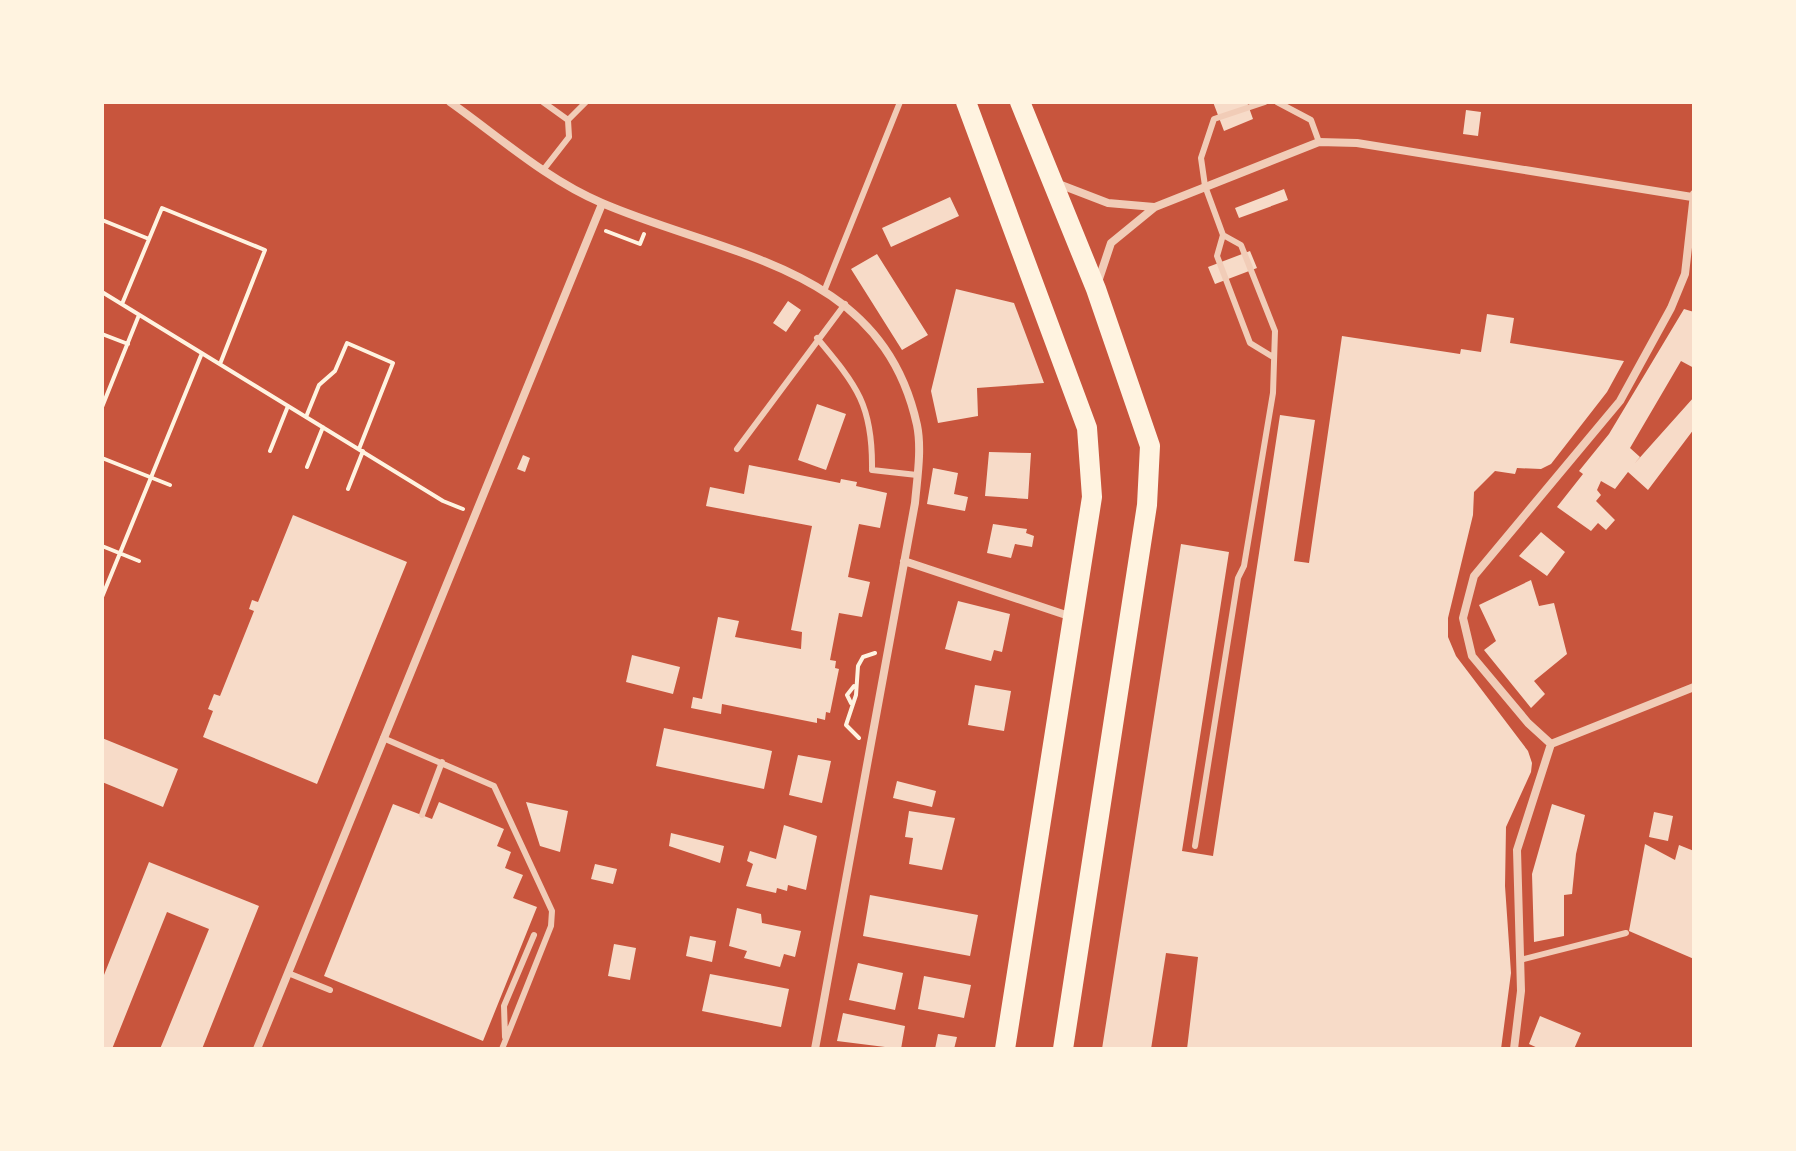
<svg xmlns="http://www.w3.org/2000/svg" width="1796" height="1151" viewBox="0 0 1796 1151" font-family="Quicksand,sans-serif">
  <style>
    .building { fill: #f7dbc8 }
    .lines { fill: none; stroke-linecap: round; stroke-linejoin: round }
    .path { stroke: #fff3e0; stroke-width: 4 }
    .service { stroke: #f1ccb7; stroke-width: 6 }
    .minor { stroke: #f1ccb7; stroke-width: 8 }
    .primary { stroke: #fff3e0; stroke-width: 20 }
  </style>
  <rect width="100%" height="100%" fill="#c8553d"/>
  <path class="building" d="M1213,102H1247L1253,119L1224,131Z
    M1466,110L1481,112L1478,136L1463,134Z
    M1284,189L1288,200L1239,218L1235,208Z
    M950,197L959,216L891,247L882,228Z
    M1250,251L1257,268L1215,284L1208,267Z
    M877,254L928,335L902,350L851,269Z
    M956,289L1014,303L1044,383L977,388L978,416L938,423L931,391Z
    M788,301L801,310L786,332L773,323Z
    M1684,309L1694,312V368L1681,361L1630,448L1640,457L1635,463L1694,397V429L1648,490L1628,472L1615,489L1601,481L1597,490L1601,495L1596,501L1615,520L1606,530L1598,523L1591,531L1557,507L1583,474L1579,471L1609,434Z
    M1487,314L1514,318L1510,343L1624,361L1607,392L1551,464L1541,469L1517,468L1515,474L1495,471L1474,492L1473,515L1448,618V637L1456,656L1528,751L1532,763L1531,772L1506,827L1505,886L1511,973L1501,1049H1187L1198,957L1166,953L1151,1049H1102L1181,544L1229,552L1182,851L1213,856L1280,415L1315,420L1294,561L1309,563L1342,336L1460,354L1461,349L1481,352Z
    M817,404L846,414L826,470L798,460Z
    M989,452L1031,453L1028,499L985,496Z
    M523,455L530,458L525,472L517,469Z
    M749,465L840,483L841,479L857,482L856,486L887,493L880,528L859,524L848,577L870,582L862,617L839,613L830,660L836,661L835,668L839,669L830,713L826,712L825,720L817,718V723L722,704L721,714L691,708L693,697L702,699L718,617L739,621L735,637L801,649L802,632L791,630L812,526L706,506L710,487L744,494Z
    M933,468L958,473L954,494L968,497L965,511L927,504Z
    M293,515L407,562L317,784L203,737L213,711L208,709L214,694L220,696L254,611L249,609L252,600L258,602Z
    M993,524L1027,529L1026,533L1034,536L1032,547L1015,544L1011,558L987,553Z
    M1541,532L1565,552L1547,576L1519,556Z
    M1531,580L1539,606L1554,603L1567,654L1534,681L1545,694L1531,708L1484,650L1496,641L1479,605Z
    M958,601L1010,614L1002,652L994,650L991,661L945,649Z
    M632,655L680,667L673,694L626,682Z
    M975,685L1011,691L1004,731L968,725Z
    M664,728L772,751L764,789L656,766Z
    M102,738L178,769L163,807L102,782Z
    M798,755L831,761L822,803L789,795Z
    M897,781L936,791L932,807L893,798Z
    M439,802L504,829L497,846L511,852L505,868L523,875L513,898L537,907L483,1041L324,976L393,804L432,819Z
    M526,802L568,811L560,852L540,846Z
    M1552,804L1585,815L1576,854L1572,894L1564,895V936L1534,942L1532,874Z
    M909,811L955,818L942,870L909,864L913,838L905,837Z
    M1654,812L1673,816L1668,841L1649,837Z
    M784,825L817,836L806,890L788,885L787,891L777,888L776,893L746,886L753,864L747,861L750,851L776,859Z
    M671,833L724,846L720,863L669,846Z
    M1645,844L1675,860L1679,845L1694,851V959L1629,931Z
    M149,862L259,906L202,1049H160L209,929L167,912L112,1049H102V980Z
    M595,864L617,869L613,884L591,879Z
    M870,895L978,915L970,956L863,936Z
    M737,908L761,914L762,923L801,931L795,957L784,954L780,967L744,958L747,951L729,946Z
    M690,936L716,941L712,962L686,956Z
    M614,944L636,948L630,980L608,976Z
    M858,963L903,973L895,1010L849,1000Z
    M710,974L789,989L781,1027L702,1011Z
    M924,976L971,985L964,1018L918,1009Z
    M843,1013L905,1026L901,1049L837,1041Z
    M1540,1016L1581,1033L1574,1049H1540L1529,1044Z
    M938,1034L957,1037L954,1049H935Z"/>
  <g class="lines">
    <path class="path" d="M102,220L149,239
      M606,231L640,244L644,234
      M102,292L443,501L463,509
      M122,304L162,208L265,250L220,364
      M102,334L128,344
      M102,407L139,315
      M306,417L319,385L335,371L347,343L393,363L359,449
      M270,451L288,406
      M102,458L170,485
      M307,467L323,427
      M348,489L363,451
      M102,546L139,561
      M102,597L202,353
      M851,703L847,695L854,686
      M859,738L846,725L856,695L858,666L863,657L875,653"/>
    <path class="service" d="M543,102L568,120L586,102
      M1265,102L1214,119L1201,158L1205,186L1223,235L1217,256L1250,343L1273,357
      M1277,102L1311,120L1319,142
      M544,169L569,137L568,120
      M825,289L900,102
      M817,338C857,386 873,405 872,470L917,475
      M737,449L845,304
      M383,738L494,786L552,911L551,926L502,1049
      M422,815L442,762
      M1195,846L1238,578L1244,566L1273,393L1275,331L1241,245L1223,235
      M1520,960L1626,933
      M288,973L330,990
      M505,1037L504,1006L534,935"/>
    <path class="minor" d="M450,102C498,136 547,180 602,203C727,257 882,265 917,425C922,449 917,479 915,503L815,1049
      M1056,183L1108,203L1154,207
      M1098,282L1111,243L1155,207L1319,142L1357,143L1692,197
      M904,561L1072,617
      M1551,744L1528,723L1472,656L1463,618L1474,576L1620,401L1671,308L1685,274L1694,194
      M257,1049L602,204
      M1514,1049L1521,991L1517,850L1551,744L1694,687"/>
    <path class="primary" d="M966,102L1087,428L1092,497L1005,1049
      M1020,102L1096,289L1150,446L1147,505L1063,1049"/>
  </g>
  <rect width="1796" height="1151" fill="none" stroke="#fff3e0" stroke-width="208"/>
</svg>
